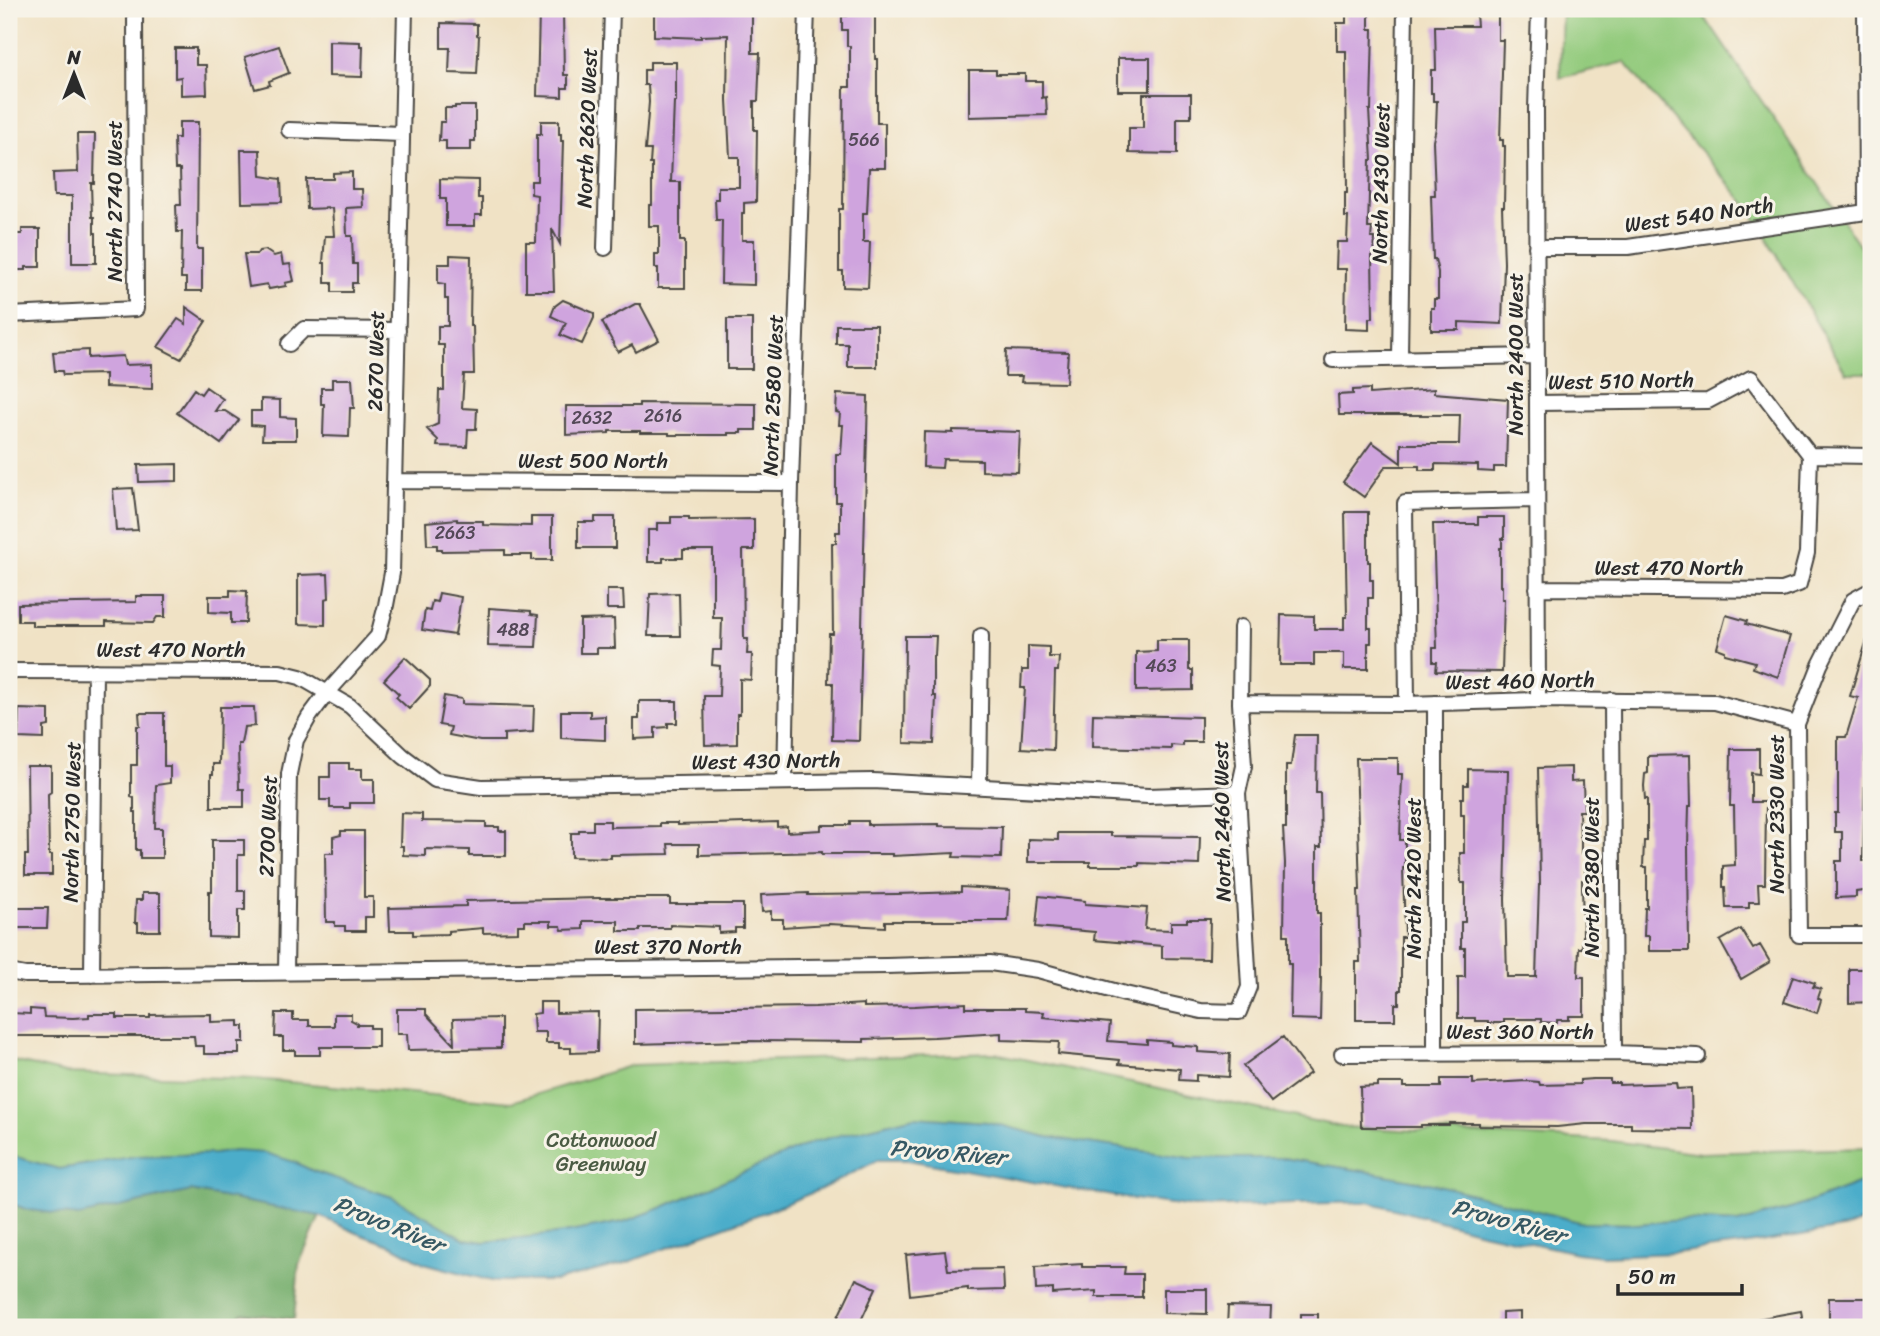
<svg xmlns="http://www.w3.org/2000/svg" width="1880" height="1336" viewBox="0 0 1880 1336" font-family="Sriracha,sans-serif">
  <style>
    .green { fill: #92ca7c; stroke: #5e7a54; stroke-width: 2 }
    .forest { fill: #75ae6c; stroke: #506c4c; stroke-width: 2 }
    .water { fill: #4badca; stroke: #3b6c7a; stroke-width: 2 }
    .building { fill: #cfa4de }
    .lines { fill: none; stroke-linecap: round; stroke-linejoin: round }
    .minor-casing { stroke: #494642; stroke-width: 18 }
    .minor { stroke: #fff; stroke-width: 14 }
    .labels { text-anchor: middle; stroke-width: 6; stroke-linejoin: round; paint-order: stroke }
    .number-label { font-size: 18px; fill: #544958 }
    .street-label { font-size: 21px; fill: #2b2b2b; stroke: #f7f3e8 }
    .park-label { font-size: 21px; fill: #4a5b43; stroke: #f7f3e8 }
    .water-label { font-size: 23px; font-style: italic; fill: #365863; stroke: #f7f3e8 }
  </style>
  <rect width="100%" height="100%" fill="#f7f3e8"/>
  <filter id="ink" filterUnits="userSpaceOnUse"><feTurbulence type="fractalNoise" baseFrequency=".0143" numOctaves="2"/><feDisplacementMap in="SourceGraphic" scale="14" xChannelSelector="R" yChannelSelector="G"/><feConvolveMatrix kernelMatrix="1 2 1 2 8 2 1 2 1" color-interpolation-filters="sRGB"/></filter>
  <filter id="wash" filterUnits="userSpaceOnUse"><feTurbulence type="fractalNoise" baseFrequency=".00686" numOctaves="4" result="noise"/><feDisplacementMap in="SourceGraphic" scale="28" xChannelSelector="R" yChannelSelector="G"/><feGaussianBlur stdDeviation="1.57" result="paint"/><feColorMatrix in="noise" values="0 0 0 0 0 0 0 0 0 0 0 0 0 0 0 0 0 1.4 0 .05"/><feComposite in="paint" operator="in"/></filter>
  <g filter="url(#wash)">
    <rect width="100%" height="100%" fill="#f0e2c5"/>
    <path class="green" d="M1562,9H1699L1871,262V373H1846L1748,206L1624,62L1560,78Z
      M995,1053L1342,1127L1612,1141L1701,1153L1866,1148L1871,1146V1179L1794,1208L1738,1223L1681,1220L1638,1224L1583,1223L1438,1185L1369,1172L1283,1158H1190L1047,1137L988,1122L914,1117L813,1142L661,1208L623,1222L564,1233L484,1242L465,1239L392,1197L313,1171L294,1162L235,1151L214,1154L137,1156L59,1169L9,1155V1060L66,1073L254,1079L511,1102L633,1065Z"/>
    <path class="forest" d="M191,1191L320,1216L299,1264L294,1319L242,1313L232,1327H9V1203L29,1210L79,1216Z"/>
    <path class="water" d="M914,1117L988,1122L1047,1137L1190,1158H1283L1369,1172L1438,1185L1583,1223L1638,1224L1681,1220L1738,1223L1794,1208L1871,1179V1218L1848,1227L1748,1244L1674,1253L1603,1256L1577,1253L1477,1231L1368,1202L1194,1207L1118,1197L908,1160H878L821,1189L770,1210L623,1264L555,1281H492L424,1263L393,1246L357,1233L320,1216L191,1191L79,1216L29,1210L9,1203V1155L59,1169L137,1156L214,1154L235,1151L266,1153L294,1162L313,1171L392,1197L465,1239L484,1242L564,1233L623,1222L661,1208L813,1142Z"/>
    <g id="blocks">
      <path class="building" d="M542,9H560V12L563,11L564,75H568V88H562V97L537,96L539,12H542Z
        M654,9H752V53H760L758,101H754V130H757L756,202L744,203V213H742V240H754V285L721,284L722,220H716L715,199H718V187H739V157H730L727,100L728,35L701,36V38L654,36Z
        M847,9H875V59H877V123H885V168H869L867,213H863V242H870L868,288L843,287V271H839V209H843L844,87H850V46H847V30H842V16H847Z
        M1346,10H1369V29H1373L1371,110H1369L1372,160H1370L1368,228H1372L1371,238H1375L1374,254H1372L1373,318H1369V330L1345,329L1346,269H1336L1337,242H1347L1348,217H1345V193H1347L1346,60V51H1337V23H1346Z
        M1476,14H1498V40H1503L1500,140H1503V146H1505L1504,207H1502L1504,263L1502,324L1459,322V330H1431V308H1434V299H1438V272L1435,259H1433L1431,195H1435L1433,141L1436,128L1437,101H1433V93H1431V70H1436L1435,26H1477Z
        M441,23L477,24V35L479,36L477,74L449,73L450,48H441Z
        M329,41L360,42V46H363L362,77L329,76Z
        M279,46L289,73L269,81L270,85L255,89L245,57Z
        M175,48H196V65H206L207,94L181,95V77L175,78Z
        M1118,58H1150V91H1118Z
        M650,62H676V102H674L671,182H680V241H685V288H658V268H655V254H659V226H649V205H652V164H650L651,150H645L649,102L648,85H644V70H650Z
        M969,70H996V74H1025V81H1042V98L1046,97L1047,115L969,117Z
        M1143,94H1191V118H1177V154L1129,153V128H1143Z
        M455,106H475V141H471V150H446V141H439L440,122H445V108H455Z
        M541,121H559V134H561V141H563L560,244L552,229L554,291H526V242H536L537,195L531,194V181H537V134H541Z
        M179,122H198L197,249H202V291H186V278H181L182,232H177L176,205H181L180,169H175L174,138H179Z
        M77,134H95L94,183H91L92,217H94V233H96V263H72V196H54L53,173L78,172Z
        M241,150H260L261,176L281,179L282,202L242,203Z
        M352,172V189H362L363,207L346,208L347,236H352L353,264H357V283H352V292H332V283H325V263H323L325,236H334L332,208L307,209L306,179H333V173Z
        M440,179L478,180V198H482V215H475V226H446V199H440Z
        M22,229H40V267H26V270H9V234H22Z
        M265,250L274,256L281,254L283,265L290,264L294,281L285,283L286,286L269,289L267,284L249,287L244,254H257L259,251Z
        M450,255L471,256L470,326H473L474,374H464L462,408L477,409L476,429H468L467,447L437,446L438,440L427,429L438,424L439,390H444V345H438V326H448V299H445V284L438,283V264H450Z
        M563,300L594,313V318L582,344L560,335L566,323L551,316L555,306Z
        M635,304H640L659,340L636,352L632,345L618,352L602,322Z
        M186,307L206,321L181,359L158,347L178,319L186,324Z
        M727,319H752V369H727Z
        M836,325H877V367H848V344H836Z
        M88,350V358L123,356L125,365L152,364V389L105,387V374L63,375L62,371H55L53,352Z
        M1006,350L1068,352L1066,383L1021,382L1022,376H1005Z
        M332,379H352L354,408H350L349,437L323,436L324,404H321V388H332Z
        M206,387L223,399L215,411H225L239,420L221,444L177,413L194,389L201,394Z
        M1370,389V394L1434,389V393L1508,399L1506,467H1494V472L1478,471V465L1435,464V470H1419V466H1386L1364,497L1343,482L1372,442L1401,463V444H1459L1460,415H1339L1338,395L1353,394V390Z
        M837,394L868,396L859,741L832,740L833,683H828L829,634H833L832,543H836V532H840V502H836V454H841L843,425H839L840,413L836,412Z
        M261,399L280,400V417L296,418V440H262L263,426L251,425V411H261Z
        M639,403L756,404V430H741V433H728V435H669V433H640V431H609V433L566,435V406H639Z
        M953,430L1020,432L1018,472L982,471V460L943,459L942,468L923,467L924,432L953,433Z
        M177,464V481L139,482L138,465Z
        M133,488L138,530L116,531L113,489Z
        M1345,512H1368V562H1370V580H1373V598H1368V628H1371V643H1368V669H1344V653H1314V665H1280L1281,615L1314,616V629H1344V617H1347Z
        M531,517H552V560H532V555H505V550L442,551V549H437V545H427L426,522L457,519V521H483V525L531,526Z
        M595,517H615V548H578V522H595Z
        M671,517H689V520L754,519V550H743L744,639H748L747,654H752L751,680L740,679V714H737V744L705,745L704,696H719L720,666L712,665L713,650H721L722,618H713V550H683V558H663V562H648V530H657V523H671Z
        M1478,517H1504V539H1502V548H1500V586H1502V599H1504L1502,672L1436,671L1437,662H1433V648H1437L1433,524H1478Z
        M328,574L329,598L325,599V625L298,624V575Z
        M230,590L247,591L246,623H231V613L209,612V596H230Z
        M607,590H623L624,609H607Z
        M439,593L461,597L455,635L422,630L425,610L430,611L432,601L437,602Z
        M679,593L680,636H648L650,594Z
        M136,596H165V617H157L153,623L106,622V626H32V621H18V604L136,602Z
        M489,608L531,611V614L538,615L536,647L488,646Z
        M1726,615L1747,621L1746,624L1790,636L1778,677L1753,668L1755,662L1725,654V651L1717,648Z
        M614,619L615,648H597V653H580V620Z
        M905,636H936L935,656H933V696H936L934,744L904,743Z
        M1868,636L1871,637V725L1866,723L1863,861H1871V890L1856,892V897L1836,898V861H1842V832H1835V813H1838V737H1846L1858,698L1850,696Z
        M1157,640H1189V670H1193V690L1136,691V652L1157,651Z
        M1028,646L1049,647V657H1059L1058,671H1055L1053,750L1021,748L1025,688H1021L1022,670H1028Z
        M405,657L430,680V686L409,709L396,697L399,694L384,680Z
        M444,696L462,699V704L534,706L533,732L504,734V741H480L449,735L451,727L439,725Z
        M639,701H677V723H668V727L655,728V738L634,739V719H639Z
        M220,707H254L255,726L244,727L241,744H238L239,789H244V807H211V774H213V764H219Z
        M19,709L49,710V726L44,727V739L18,738Z
        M561,711H590V717L605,716V740L561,738Z
        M139,713H164V766H170V783L156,785L155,828H162V858H140V850H136V812H134V798L131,797V765H137V726H140Z
        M1093,714L1201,717V742H1183V746L1171,745V749L1092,747Z
        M1295,735H1317L1316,793H1320L1321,847H1317V913H1320V978H1321L1320,1020L1290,1019L1291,964H1288V935H1284L1285,863L1283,828H1286V765H1291Z
        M1731,749H1759V774L1751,773V802H1766L1765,884H1758L1759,902H1749V908H1726L1725,887H1723V866L1735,865L1734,806H1730Z
        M1690,755L1691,806H1689L1688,846L1689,951H1649V936H1644L1645,908H1647V867H1643L1644,841H1647V799H1645L1644,786L1645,774L1648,773V756Z
        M1356,758H1398V774H1402L1400,840H1405V868H1403L1405,937H1401V990H1399V1004H1395V1020H1356V962H1360L1358,890H1360Z
        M330,763H349V769H362V779H374V803H350V808H330V800H320V777H330Z
        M27,766H51V792L48,794L49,855H52V875H25V855H28Z
        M1571,767V782L1583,781L1584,811H1579L1580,836H1581V853H1585V880H1582L1583,936L1582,948H1579L1578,977H1584V1016H1569V1020H1557V1023L1541,1022V1019H1504V1023H1488V1021H1475V1018H1458V977H1465V948H1461V922H1465V883H1461L1460,853H1464V815H1461V798H1464V785H1468V769L1508,770L1505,899L1507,977H1536L1539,885H1540L1538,768Z
        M401,813L422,814V821L486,822V827H499V831H506V856H469V850L425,849V856L403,855V846H400Z
        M593,821H610V827L660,826V823H677V825L777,822V827L787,826V832L821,830V825H850V821H868V825L939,824V826L1002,827L1001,858L953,857L954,853L892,856V854H822V852L699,855V844H668L669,854L611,855V858L571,857V833H579V830H593Z
        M341,831H364V897H373V917H365V931H345V926H335V922H326L325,853H333V837L341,835Z
        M1058,833H1111V836L1200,837L1199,865L1139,863V866H1090V862H1028V839L1058,840Z
        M212,840H244V855H238V891H245V910H238V938L209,937V891H212Z
        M961,887L1010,890L1008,921H885V927L829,924L783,927V919H771V911L762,912L761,895L808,893V895L897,894L961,892Z
        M142,893H160V931H138V923H135L136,900H142Z
        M1039,896L1085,901V904L1147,908L1145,929L1171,930V922H1187V919H1210L1209,959L1162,958V946L1094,940L1095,932L1036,927Z
        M598,898H670V904H743V928H735V932L719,933V927L670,925V928H640V931H618V921H583V929L562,930L561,926H551V921H525V925H518V932L483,933V928L448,931V934L413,935V931H390L389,908L466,906V901Z
        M9,908H48L47,928H9Z
        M1741,929L1753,949L1760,945L1770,962L1741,979L1720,941Z
        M1849,969H1867V974H1871V1002L1849,1003Z
        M1793,976L1815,983L1813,987L1821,989L1818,998L1821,1000L1817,1013L1784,1002Z
        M540,1002H556V1013L598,1012L597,1052L571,1053V1048H559V1043H546V1032H534L533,1014L540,1013Z
        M966,1003V1008H1025V1011L1044,1012L1043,1017L1110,1023L1108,1041L1147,1044V1040L1171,1042V1045L1198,1047V1052L1230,1054L1229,1077L1196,1075V1081L1179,1080L1180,1069L1119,1064L1120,1060L1058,1054L1059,1042L1001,1040V1033L934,1037L864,1039V1042L743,1041L635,1044V1009L815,1007L864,1004V1007L915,1006Z
        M30,1009L43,1010L44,1017L73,1018L89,1017V1014H117V1018H150V1015L211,1014V1022L239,1021V1026H244V1042H239V1054H204V1046H195L194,1036H11L12,1013L30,1014Z
        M397,1009H426V1014L454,1044L453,1019L501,1018V1048L408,1050L407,1034H397Z
        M276,1013H293V1020H309V1026H334V1014H351V1020L357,1023V1025H370V1028H378V1047H320V1055H295V1050H283V1037H275Z
        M1283,1037L1310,1073L1271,1102L1243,1066Z
        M1441,1079H1473V1084L1527,1081L1539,1082L1540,1085L1580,1084V1080L1593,1079H1610V1083H1619V1085L1676,1083L1677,1089L1691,1088L1692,1129L1631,1128V1124H1586L1557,1127L1479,1126V1123H1449V1125H1421V1127H1361L1360,1087L1378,1086V1083H1404V1087H1441Z
        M945,1251L948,1270L1003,1269L1004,1290L968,1291V1288L910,1295L906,1255Z
        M1082,1264V1267H1125L1124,1274H1142V1297H1096V1291L1053,1294V1289L1036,1290L1035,1267Z
        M856,1279L876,1288L858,1327H850L836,1321Z
        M1164,1289H1207V1314L1164,1313Z
        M1829,1298H1871V1327H1829Z
        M1228,1306L1271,1307L1270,1327H1227Z
        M1801,1311L1804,1327H1752L1751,1320Z
        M1520,1312V1327H1502V1313Z
        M1301,1314H1318V1327H1301Z"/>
    </g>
  </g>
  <g filter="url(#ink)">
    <use href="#blocks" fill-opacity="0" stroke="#494642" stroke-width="2"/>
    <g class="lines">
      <defs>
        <path id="minor" d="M289,130L402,134
          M1536,247H1628L1866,212L1865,9
          M605,248L612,9
          M9,315L136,309L135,9
          M289,344L304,329L398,330
          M1400,357L1405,9
          M1333,360L1537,356
          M1537,403L1708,401L1751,378L1810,455L1871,456
          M394,481L791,483
          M1537,588L1782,590L1799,584L1807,553L1810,455
          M1871,590L1853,600L1820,665L1797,724L1799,935H1871
          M9,671L280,672L300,677L350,706L403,756L435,780L481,787L873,781L1148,796L1238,793
          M1538,700L1536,109L1539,9
          M1612,700L1614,1053
          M1240,703L1407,704L1538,700L1715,702L1797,724
          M1435,703V1053
          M1407,704L1405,503L1537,500
          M785,782L791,483L807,9
          M979,786L981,636
          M9,972L25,975H67L886,966L990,963L1038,970L1125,994L1201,1011L1239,1012L1249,987L1238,793L1244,766L1240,703L1241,627
          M286,972L289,774L296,740L309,717L327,693L378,636L386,605L392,573L405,9
          M92,975L95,671
          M1342,1054L1614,1053L1698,1056"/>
      </defs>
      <use href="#minor" class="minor-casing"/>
      <use href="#minor" class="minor"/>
    </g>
  </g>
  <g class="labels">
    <g class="number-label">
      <text x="864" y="146">566</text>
      <text x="663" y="422">2616</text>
      <text x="592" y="424">2632</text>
      <text x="455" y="539">2663</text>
      <text x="513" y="636">488</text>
      <text x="1161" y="672">463</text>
    </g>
    <g class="street-label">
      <text transform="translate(587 128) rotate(-88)" y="7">North 2620 West</text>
      <text transform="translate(1381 183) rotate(-89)" y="7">North 2430 West</text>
      <text transform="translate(115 201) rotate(-90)" y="7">North 2740 West</text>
      <text transform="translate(1699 215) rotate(-8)" y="7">West 540 North</text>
      <text transform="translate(1516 354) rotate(-90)" y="7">North 2400 West</text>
      <text transform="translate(376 361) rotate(-89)" y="7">2670 West</text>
      <text transform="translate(1621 381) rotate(-1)" y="7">West 510 North</text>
      <text transform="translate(773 395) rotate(-88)" y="7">North 2580 West</text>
      <text x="593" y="468">West 500 North</text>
      <text x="1669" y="575">West 470 North</text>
      <text x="171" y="657">West 470 North</text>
      <text transform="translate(1520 681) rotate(-1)" y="7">West 460 North</text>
      <text transform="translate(766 761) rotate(-1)" y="7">West 430 North</text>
      <text transform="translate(1777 814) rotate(-90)" y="7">North 2330 West</text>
      <text transform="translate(1222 821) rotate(-91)" y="7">North 2460 West</text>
      <text transform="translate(72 822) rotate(-89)" y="7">North 2750 West</text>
      <text transform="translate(268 826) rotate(-88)" y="7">2700 West</text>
      <text transform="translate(1592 877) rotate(-90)" y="7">North 2380 West</text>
      <text transform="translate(1414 878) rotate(-90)" y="7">North 2420 West</text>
      <text x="668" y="954">West 370 North</text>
      <text x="1520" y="1039">West 360 North</text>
    </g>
    <g class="park-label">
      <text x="601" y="1147">Cottonwood<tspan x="601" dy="24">Greenway</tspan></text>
    </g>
    <g class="water-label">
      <text transform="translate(948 1152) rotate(5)" y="8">Provo River</text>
      <text transform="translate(1509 1221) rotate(15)" y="8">Provo River</text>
      <text transform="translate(389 1224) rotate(22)" y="8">Provo River</text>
    </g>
  </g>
  <rect width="1880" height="1336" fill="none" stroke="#f7f3e8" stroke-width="35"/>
  <g transform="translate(74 74)" stroke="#f7f3e8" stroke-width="5" paint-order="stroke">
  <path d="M0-5L12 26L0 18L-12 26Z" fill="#2b2b2b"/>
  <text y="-10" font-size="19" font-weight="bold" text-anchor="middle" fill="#2b2b2b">N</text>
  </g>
  <path d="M1618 1284v10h124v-10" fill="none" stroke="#2b2b2b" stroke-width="3.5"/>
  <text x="1628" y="1284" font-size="21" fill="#2b2b2b" stroke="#f7f3e8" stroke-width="5" paint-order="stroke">50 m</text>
</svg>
